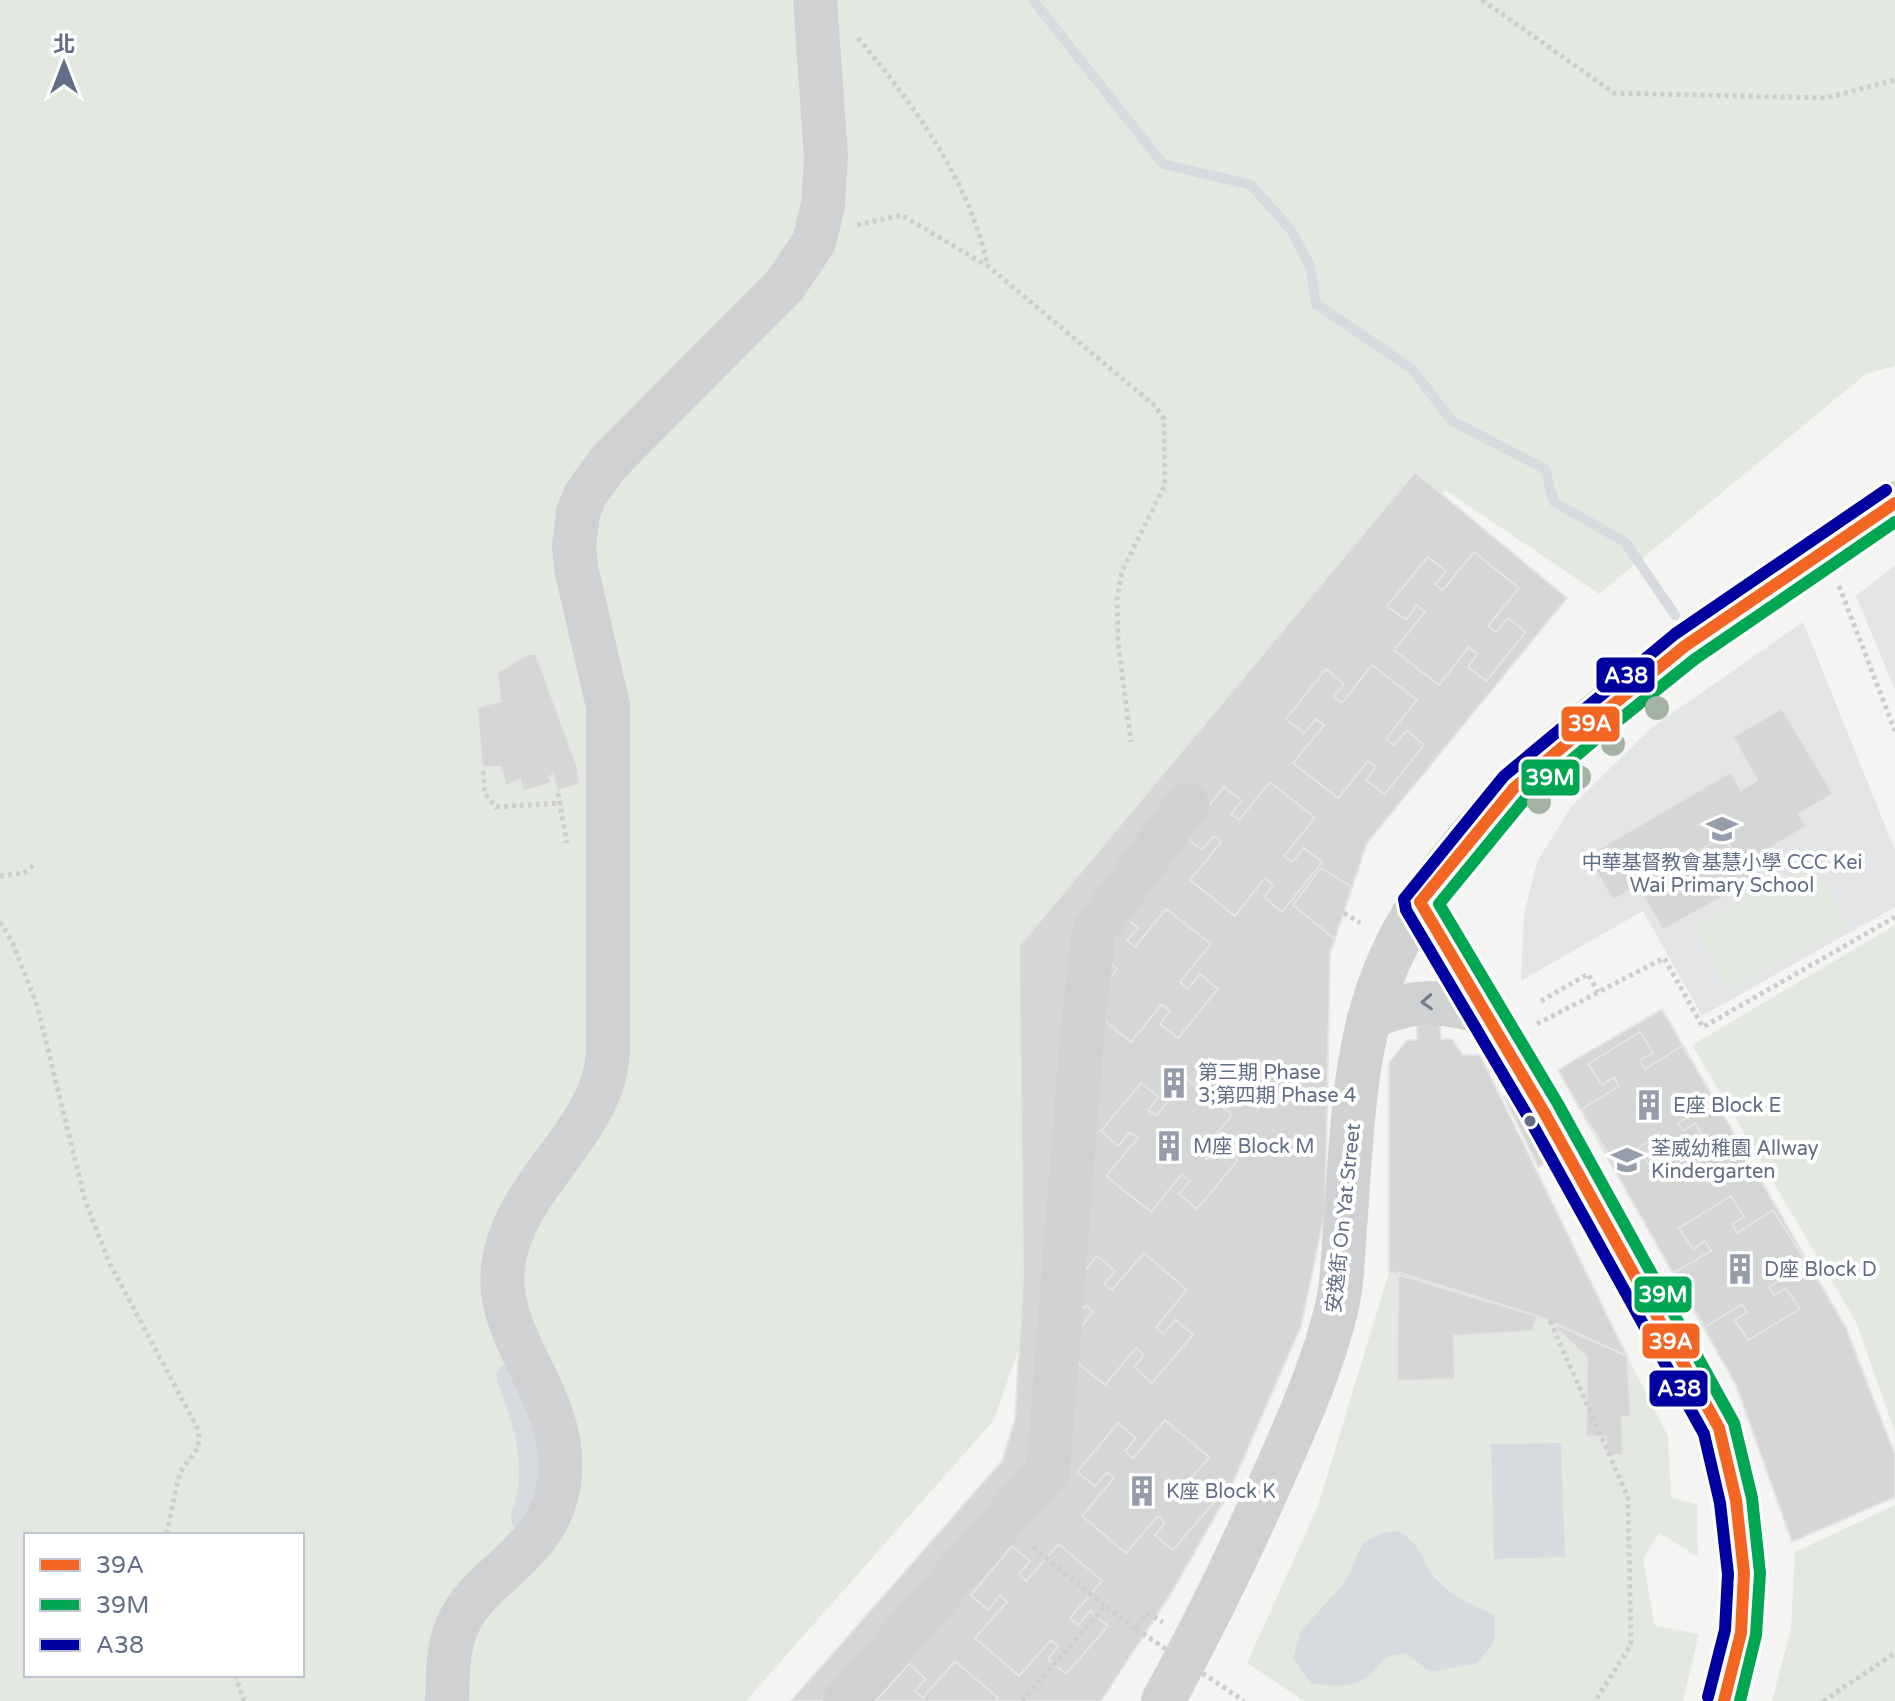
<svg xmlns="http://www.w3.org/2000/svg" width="1895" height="1701" viewBox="0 0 1895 1701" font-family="'Varela Round','Noto Sans TC',sans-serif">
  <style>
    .built { fill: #e4e5e6 }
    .green { fill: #e3e9e1; fill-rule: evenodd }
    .water { fill: #d7dbdf }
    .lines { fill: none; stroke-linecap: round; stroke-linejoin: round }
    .stream { stroke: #d7dbdf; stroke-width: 10 }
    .canal { stroke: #d7dbdf; stroke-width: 36 }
    .building { fill: #d5d6d6; stroke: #e4e4e3; stroke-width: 2 }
    .path { stroke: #cecece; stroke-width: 5; stroke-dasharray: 4 4; stroke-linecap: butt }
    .minor { stroke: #d0d1d2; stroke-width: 44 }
    .path-bridge { stroke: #cecece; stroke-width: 5; stroke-dasharray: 4 4; stroke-linecap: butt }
    .bus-1-casing { stroke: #fff; stroke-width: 18 }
    .bus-2-casing { stroke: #fff; stroke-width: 18 }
    .bus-3-casing { stroke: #fff; stroke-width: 18 }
    .bus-1 { stroke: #f26522; stroke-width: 12 }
    .bus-2 { stroke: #00a651; stroke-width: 12 }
    .bus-3 { stroke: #0000a0; stroke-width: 12 }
    .tree { fill: #a3b3a3 }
    .oneway { stroke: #727d91 }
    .bus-dot { fill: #626e86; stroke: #fff; stroke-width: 3 }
    .labels { text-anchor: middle; stroke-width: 8; stroke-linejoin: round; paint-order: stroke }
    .poi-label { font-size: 20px; fill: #626e86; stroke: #fff; text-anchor: start }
    .street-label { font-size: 20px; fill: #626e86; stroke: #fff }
    .line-badge { stroke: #fff; stroke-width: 3 }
    .badge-label { font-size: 22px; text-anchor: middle; font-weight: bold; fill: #fff }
  </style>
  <rect width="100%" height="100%" fill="#f4f5f3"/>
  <path class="built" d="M1895,565V690L1856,596Z
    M1803,622L1895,850V907L1702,1016L1643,911L1521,981L1524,914L1537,862L1571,807L1651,728Z"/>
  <path class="green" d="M0,0H1895V366L1866,374L1599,594L1445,490L1340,631L1060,1230L994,1420L746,1701H0ZM26,1535H302V1675H26Z
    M1812,860L1849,925L1729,992L1693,926Z
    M1895,925V1432L1856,1322L1692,1045Z
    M1389,1272L1537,1316L1627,1356L1668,1436L1671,1498L1697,1504L1698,1557L1659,1533L1643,1560L1655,1626L1699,1634L1683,1701H1304L1247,1663L1318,1506Z
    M1895,1505V1701H1772L1791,1628L1795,1552Z"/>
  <path class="water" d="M1561,1443L1565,1557L1494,1559L1491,1444Z
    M1399,1531C1427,1551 1420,1562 1438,1581C1453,1597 1475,1606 1494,1615V1642L1477,1663L1430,1672L1406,1653L1386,1657C1362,1688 1349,1688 1312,1684L1293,1659L1300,1632L1346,1581L1363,1543L1381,1533Z"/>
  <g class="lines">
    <path class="stream" d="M1033,0L1163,164L1251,185L1291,230L1310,266L1316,304L1412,369L1452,421L1545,469L1554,502L1625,542L1675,615"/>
    <path class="canal" d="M515,1378C533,1424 546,1469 529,1517"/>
  </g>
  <path class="building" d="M1415,472L1567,598L1367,843L1330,954L1325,1212L1301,1326L1229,1492L1170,1595L1101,1701H791L1002,1461L1015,1419L1023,1277L1019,946Z
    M1474,552L1519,588L1488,626L1496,632L1508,618L1526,632L1486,681L1468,667L1477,654L1469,647L1439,685L1394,650L1425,612L1417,605L1406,620L1387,606L1428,557L1446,571L1435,584L1443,590Z
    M528,654H536L577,766L580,784L557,791L553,775L549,777L552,783L523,791L520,779L506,786L501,767H482L477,707L501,701L497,673Z
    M1372,665L1417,700L1386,739L1394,745L1407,730L1424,745L1385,794L1366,780L1376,767L1368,761L1338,798L1293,763L1324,725L1316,719L1304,733L1286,719L1326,669L1344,684L1334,697L1342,703Z
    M1782,708L1833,794L1799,814L1807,826L1741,865L1724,836L1613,900L1587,856L1731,772L1741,790L1757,780L1733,737Z
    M1270,782L1315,818L1284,856L1292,862L1304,848L1322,862L1282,912L1264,897L1273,885L1265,878L1235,916L1190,880L1221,842L1214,836L1202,850L1184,836L1224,787L1242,801L1231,814L1239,820Z
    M1724,836L1741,865L1755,857L1753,880L1663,930L1637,886Z
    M1321,868L1352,887L1335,939L1293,905Z
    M1166,909L1211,944L1180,982L1188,989L1200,974L1218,989L1178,1038L1160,1024L1170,1011L1162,1004L1131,1042L1087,1007L1117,969L1110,962L1120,913L1138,928L1127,940L1135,947Z
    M1662,1009L1846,1328L1895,1455V1497L1792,1542L1736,1385L1558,1070Z
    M1440,1023L1441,1039H1452L1463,1055H1480L1627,1356L1537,1316L1389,1272V1063L1407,1040H1417V1025Z
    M1640,1032L1653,1053L1640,1060L1645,1069L1682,1046L1716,1100L1678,1123L1683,1131L1695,1123L1708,1145L1657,1176L1643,1155L1656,1148L1651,1140L1614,1163L1581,1110L1619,1086L1614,1077L1602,1085L1588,1064Z
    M1187,1079L1232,1115L1201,1153L1208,1160L1220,1145L1238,1160L1197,1209L1179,1194L1190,1181L1181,1175L1151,1212L1106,1176L1138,1138L1130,1132L1118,1146L1101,1131L1141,1083L1159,1097L1148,1110L1156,1116Z
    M1512,1093L1547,1162L1538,1167L1504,1097Z
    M1731,1196L1744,1217L1732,1224L1737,1233L1773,1210L1807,1264L1769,1287L1774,1295L1786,1288L1800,1309L1748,1340L1735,1320L1747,1312L1742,1304L1705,1327L1672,1274L1711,1251L1705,1241L1693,1249L1679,1228Z
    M1144,1253L1187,1290L1156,1327L1163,1334L1176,1320L1193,1335L1152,1383L1134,1367L1144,1355L1136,1348L1105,1385L1062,1350L1093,1312L1086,1305L1074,1319L1056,1305L1097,1256L1115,1271L1104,1284L1112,1290Z
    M1398,1272L1537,1316L1532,1331L1454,1336L1455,1379L1397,1381Z
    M1550,1321L1627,1356L1631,1417H1622L1623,1455H1606V1437L1586,1436L1587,1358Z
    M1165,1420L1209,1457L1177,1495L1185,1501L1197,1486L1215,1501L1173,1550L1155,1535L1165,1523L1158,1516L1126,1553L1082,1516L1114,1478L1107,1472L1095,1486L1077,1472L1118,1423L1136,1438L1125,1451L1133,1458Z
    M1059,1544L1102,1581L1070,1618L1078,1625L1090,1611L1108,1626L1066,1674L1048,1659L1058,1646L1051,1640L1019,1676L975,1638L1007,1602L1000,1595L988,1610L971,1595L1012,1546L1030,1561L1019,1574L1026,1581Z
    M955,1661L998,1698L996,1701H876L909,1664L926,1679L915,1691L923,1698Z"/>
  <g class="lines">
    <path class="path" d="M1482,0L1614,93L1826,98L1895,80
      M858,38C916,108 967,176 988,266
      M857,225L902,215L989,267L1155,406L1164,419L1165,485L1122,571L1117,599L1118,642L1131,742
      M1839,586L1895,731
      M483,771L485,794L496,807L562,803
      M558,793L567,843
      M0,876L24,873L34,865
      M1344,913L1360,923
      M0,922L13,944L37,1005L85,1200L109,1262L199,1431L198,1448L180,1472L166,1535
      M1541,1001L1588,974L1598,992
      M1537,1024L1664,958L1703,1027L1895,917
      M1550,1321L1628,1497L1631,1645L1595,1701
      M1033,1547L1105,1606
      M235,1675L244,1701
      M1022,1701L1105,1606L1136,1629L1146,1613L1163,1622
      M1823,1701L1895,1653"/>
    <path class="minor" d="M1420,902L1544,1112L1719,1428C1736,1492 1750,1556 1742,1623C1739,1649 1730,1675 1724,1701
      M1369,1018C1415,998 1438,1000 1486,1013
      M447,1701C448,1673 447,1643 461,1618C486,1573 542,1554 557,1494C578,1403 494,1345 503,1267C511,1195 581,1148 603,1081C606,1072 607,1060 608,1051V706L576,568L574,546L578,513L585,495L608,463L785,285L814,242L823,205L826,157L815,0
      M845,1701L1048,1470L1083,1025L1094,931L1187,805
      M1163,1701C1205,1624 1242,1548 1277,1468C1301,1414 1325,1360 1338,1302C1343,1278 1343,1252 1345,1228C1352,1138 1352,1043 1390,959C1475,769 1727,618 1895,503"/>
    <path class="path-bridge" d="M1136,1629L1244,1701"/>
    <defs>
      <path id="bus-1" d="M1724,1701L1741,1633L1744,1573L1736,1500L1719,1428L1544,1112L1420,902L1514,788L1604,712L1685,646L1895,503"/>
      <path id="bus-2" d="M1740,1701L1756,1635L1760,1573L1752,1498L1734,1423L1558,1104L1439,904L1525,799L1614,724L1695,659L1895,522"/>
      <path id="bus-3" d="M1708,1697L1725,1630L1728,1574L1720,1503L1704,1434L1530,1120L1406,910L1404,899L1504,776L1675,634L1886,490"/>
    </defs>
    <use href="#bus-1" class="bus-1-casing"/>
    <use href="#bus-2" class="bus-2-casing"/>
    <use href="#bus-3" class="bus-3-casing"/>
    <use href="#bus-1" class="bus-1"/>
    <use href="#bus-2" class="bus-2"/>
    <use href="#bus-3" class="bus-3"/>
  </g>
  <g class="tree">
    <circle cx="1657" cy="708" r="12"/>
    <circle cx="1613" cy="744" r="12"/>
    <circle cx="1579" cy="777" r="12"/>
    <circle cx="1539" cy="802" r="12"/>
  </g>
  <defs><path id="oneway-chevron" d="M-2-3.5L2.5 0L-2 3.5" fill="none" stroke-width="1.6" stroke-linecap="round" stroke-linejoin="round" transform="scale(2)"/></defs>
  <use class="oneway" href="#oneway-chevron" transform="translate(1427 1002) rotate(177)"/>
  <defs>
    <symbol id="school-bare" viewBox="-9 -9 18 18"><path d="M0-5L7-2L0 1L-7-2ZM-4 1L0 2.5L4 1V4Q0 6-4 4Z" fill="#959dac" stroke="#fff" stroke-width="2.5" paint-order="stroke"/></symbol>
    <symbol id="building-bare" viewBox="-9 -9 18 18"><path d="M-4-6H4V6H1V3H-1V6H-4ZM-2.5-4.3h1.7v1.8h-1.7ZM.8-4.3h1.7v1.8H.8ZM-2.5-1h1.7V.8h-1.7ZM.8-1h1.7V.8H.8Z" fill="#959dac" stroke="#fff" stroke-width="2.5" paint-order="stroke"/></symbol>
  </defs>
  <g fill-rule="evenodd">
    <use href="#school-bare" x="1700" y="807" width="44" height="44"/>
    <use href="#building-bare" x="1152" y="1061" width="44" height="44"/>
    <use href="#building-bare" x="1627" y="1083" width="44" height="44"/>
    <use href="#building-bare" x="1147" y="1124" width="44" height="44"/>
    <use href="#school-bare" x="1605" y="1138" width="44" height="44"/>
    <use href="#building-bare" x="1718" y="1247" width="44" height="44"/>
    <use href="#building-bare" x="1120" y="1469" width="44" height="44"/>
  </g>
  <circle class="bus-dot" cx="1530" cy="1121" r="7"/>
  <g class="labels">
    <g class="poi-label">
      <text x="1722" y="869" text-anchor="middle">中華基督教會基慧小學 CCC Kei<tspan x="1722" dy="23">Wai Primary School</tspan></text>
      <text x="1198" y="1079">第三期 Phase<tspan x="1198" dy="23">3;第四期 Phase 4</tspan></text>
      <text x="1673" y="1112">E座 Block E</text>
      <text x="1193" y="1153">M座 Block M</text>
      <text x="1651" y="1155">荃威幼稚園 Allway<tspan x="1651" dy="23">Kindergarten</tspan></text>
      <text x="1764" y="1276">D座 Block D</text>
      <text x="1166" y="1498">K座 Block K</text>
    </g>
    <g class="street-label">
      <text transform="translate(1343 1218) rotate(-84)" y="7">安逸街 On Yat Street</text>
    </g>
  </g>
  <g class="line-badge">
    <rect x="1595" y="656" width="61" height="38" rx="8" fill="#0000a0"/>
    <rect x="1560" y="705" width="61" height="38" rx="8" fill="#f26522"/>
    <rect x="1520" y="758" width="61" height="39" rx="8" fill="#00a651"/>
    <rect x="1633" y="1275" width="60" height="39" rx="8" fill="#00a651"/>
    <rect x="1641" y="1322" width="60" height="38" rx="8" fill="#f26522"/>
    <rect x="1648" y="1369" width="61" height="39" rx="8" fill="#0000a0"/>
  </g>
  <g class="badge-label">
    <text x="1626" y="683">A38</text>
    <text x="1590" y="731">39A</text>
    <text x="1550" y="785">39M</text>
    <text x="1663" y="1302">39M</text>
    <text x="1671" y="1349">39A</text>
    <text x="1679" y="1396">A38</text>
  </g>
  <rect x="24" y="1533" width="280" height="144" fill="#ffffff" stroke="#c0c5cf" stroke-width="2"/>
  <rect x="40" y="1559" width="40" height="12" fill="#f26522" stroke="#c0c5cf" stroke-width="2"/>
  <text x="96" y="1573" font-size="24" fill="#626e86">39A</text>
  <rect x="40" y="1599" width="40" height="12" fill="#00a651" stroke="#c0c5cf" stroke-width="2"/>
  <text x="96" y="1613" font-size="24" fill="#626e86">39M</text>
  <rect x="40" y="1639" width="40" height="12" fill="#0000a0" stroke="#c0c5cf" stroke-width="2"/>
  <text x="96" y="1653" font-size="24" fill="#626e86">A38</text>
  <g transform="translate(64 64)" stroke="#ffffff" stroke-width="6" paint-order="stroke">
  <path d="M0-6L14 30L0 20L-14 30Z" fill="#626e86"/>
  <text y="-12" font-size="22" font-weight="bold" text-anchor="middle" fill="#626e86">北</text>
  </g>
</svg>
